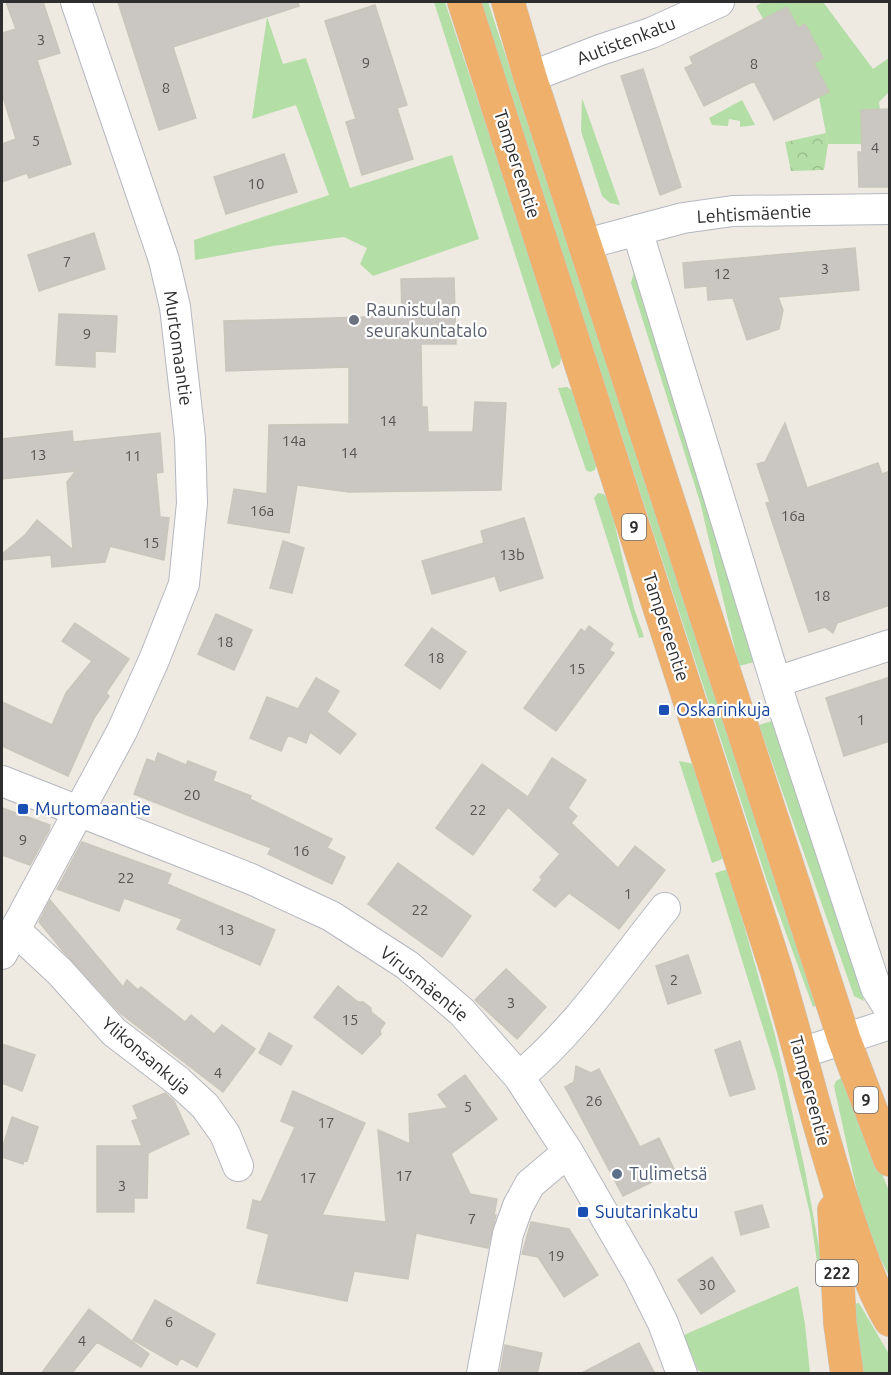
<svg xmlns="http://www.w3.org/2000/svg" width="891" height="1375" viewBox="0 0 891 1375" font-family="Ubuntu,sans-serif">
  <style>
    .grass { fill: #b3dea5 }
    .park { fill: url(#park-crowns) }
    .building { fill: #cac6c1; stroke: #c9c6bc; stroke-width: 1.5 }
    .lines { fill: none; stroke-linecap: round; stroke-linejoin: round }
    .minor-casing { stroke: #b5b7c0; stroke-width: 32 }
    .highway-casing { stroke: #c9c9c9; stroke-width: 34 }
    .minor { stroke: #fff; stroke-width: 30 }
    .highway { stroke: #efb06c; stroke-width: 33 }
    .worship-dot { fill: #6b7280; stroke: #fff; stroke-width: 2 }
    .transit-dot { fill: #1a4fb4; stroke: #fff; stroke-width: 2 }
    .service-dot { fill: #5c6f8a; stroke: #fff; stroke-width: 2 }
    .labels { text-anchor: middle; stroke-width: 4.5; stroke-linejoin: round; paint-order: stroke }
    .number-label { font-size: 15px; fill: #555453 }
    .shield { fill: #fff; stroke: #6d6d6d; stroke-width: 1.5 }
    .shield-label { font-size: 16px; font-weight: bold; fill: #2e2e2e }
    .street-label { font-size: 18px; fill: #2e2e2e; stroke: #fff }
    .worship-label { font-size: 18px; fill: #5b616d; stroke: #fff; text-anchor: start }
    .transit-label { font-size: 18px; fill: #164399; stroke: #fff; text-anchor: start }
    .service-label { font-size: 18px; fill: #4e5e75; stroke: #fff; text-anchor: start }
  </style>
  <defs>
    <pattern id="park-crowns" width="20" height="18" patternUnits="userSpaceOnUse" patternTransform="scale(1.5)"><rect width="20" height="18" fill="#b3dea5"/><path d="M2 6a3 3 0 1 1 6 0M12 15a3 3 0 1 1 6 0" fill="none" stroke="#9abf8e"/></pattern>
  </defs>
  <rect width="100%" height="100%" fill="#eeeae2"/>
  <path class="grass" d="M434,2H445L562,353L560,364L552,369Z
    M480,2H488L817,1005L813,1007L768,884Z
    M763,2H823L873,69L889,58V92L879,102L880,110H861V144H828L819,97L829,91L814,63L823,58L805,24L798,28L787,7L763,19L756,6Z
    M267,17L283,64L306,58L350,188L452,155L479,239L373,276L360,264L367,248L344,237L273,246L195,260L194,240L329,195L296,105L252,119Z
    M582,98L620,205L610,203L602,196L581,131Z
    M742,100L755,125L740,127V121L729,119L728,126L712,125L709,118Z
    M635,268L762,660L739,666L700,502L631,283Z
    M567,387L574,392L597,460L595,470L590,472L586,470L558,388Z
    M598,493L604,494L610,504L634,608L644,637L639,638L594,498Z
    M772,721L864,1001L854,996L759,725Z
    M679,761L694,764L725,858L712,863Z
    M728,869L775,1035L805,1170L827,1291L830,1349L810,1214L777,1073L715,873Z
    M841,1078L844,1079L889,1191V1276L876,1250L858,1196L834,1086L836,1081Z
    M798,1286L805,1324L810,1373L706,1374L698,1370L684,1336L686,1334Z
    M859,1303L889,1354V1373H859L854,1304Z"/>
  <path class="park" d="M826,133L828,144L824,170L791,171L785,142Z"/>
  <path class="building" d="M6,2H43L60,53L37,60L71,164L29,178L27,173L2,182V144L16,139L2,94V33L16,29Z
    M118,2H298L299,6L173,47L196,118L159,130Z
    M375,5L407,105L397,108L413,159L362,175L346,122L356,119L325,21Z
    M787,7L798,28L805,24L823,58L814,63L829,92L774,120L754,81L704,106L685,68L693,64L690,57Z
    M643,69L681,187L660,195L621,76Z
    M890,109V187H859L858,152H862L861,110Z
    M284,154L297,192L226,214L214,177Z
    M94,233L105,269L39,291L28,255Z
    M855,248L859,290L778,297L783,310L779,329L747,340L733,298L708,300L707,286L685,288L683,263Z
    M454,278L456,344H421L422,407H427L428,432H473L475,402L506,403L501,490L349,492L297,485L289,533L228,523L234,489L267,494L269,425L349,424V367L226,371L224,321L402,316L401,279Z
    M59,314L117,316L115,352L95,351V367L56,365Z
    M785,423L807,488L878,463L882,474L890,471V605L837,623L833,633L825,627L809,632L766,503L770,502L757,464L765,462Z
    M72,431L73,442L160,433L163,472L156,473L160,517L169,518L164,560L110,546L105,562L52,567L51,555L2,560V554L25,535L37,520L73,550L67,482L76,471L2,479V439Z
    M524,518L543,578L500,591L495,576L432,594L422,561L484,543L481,531Z
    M283,541L304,548L292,593L270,588Z
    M216,614L252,630L234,670L198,654Z
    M75,623L129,659L106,693L109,696L94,718L68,776L2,746V702L52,725L66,693L92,661L62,641Z
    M589,626L613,644L609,650L614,653L556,731L524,708L581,629L585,632Z
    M432,628L466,652L440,689L405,665Z
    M890,677V741L844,756L826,698Z
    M316,678L339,691L327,712L356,734L340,754L310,732L306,743L288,735L281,751L250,738L267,697L298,709Z
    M158,753L186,765L188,761L216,772L213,781L251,796L250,799L332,839L327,848L345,857L332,884L268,854L271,848L134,794L147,759L155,762Z
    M552,758L586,780L568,808L577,816L571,823L618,868L635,846L665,870L619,929L569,893L555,907L533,890L542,880L540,877L560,854L508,807L473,855L436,828L482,764L528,797Z
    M2,808L50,825L49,830L30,865L2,855Z
    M82,842L171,874L167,884L275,930L260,965L177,929L182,919L124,898L119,911L57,889Z
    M398,863L471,916L442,957L368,904Z
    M50,900L123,987L127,980L138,990L141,987L185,1022L191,1015L214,1034L222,1025L255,1049L223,1092L120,1013L62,950L39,922Z
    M688,955L701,993L668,1004L656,966Z
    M506,969L546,1007L517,1039L475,1000Z
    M338,986L358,1002H363L371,1008V1012L385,1023L380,1030L381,1034L362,1054L314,1017Z
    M269,1033L292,1046L281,1065L259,1053Z
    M740,1041L755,1089L730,1096L715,1050Z
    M2,1044L35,1055L22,1091L2,1083Z
    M576,1066L591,1073L599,1069L640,1147L659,1138L675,1171L623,1196L565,1087L574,1082Z
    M465,1075L497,1119L451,1154L470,1194L497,1199L494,1215H496L488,1248L416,1233L408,1279L354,1271L347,1301L257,1283L269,1234L247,1228L253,1200L261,1202L295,1127L281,1121L293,1091L365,1123L322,1215L386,1222L378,1130L410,1144L409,1114L448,1108L438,1095Z
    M165,1093L174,1101L189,1134L148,1153L147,1198H134V1212H97V1146H142L132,1121L138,1119L133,1106Z
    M12,1117L38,1127L27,1161L24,1160L23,1164L2,1157V1149Z
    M762,1205L769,1227L741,1235L735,1212Z
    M531,1222L569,1229L598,1275L564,1297L538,1257L522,1254Z
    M712,1257L735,1291L701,1314L678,1280Z
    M155,1300L215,1334L197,1367L181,1358L177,1365L133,1340Z
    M89,1309L149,1354L141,1367L97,1342L71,1374H41Z
    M639,1343L655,1374H580Z
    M505,1345L542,1353L537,1374H500Z"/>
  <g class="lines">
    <defs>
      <path id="minor" d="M530,77L600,50L651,33L719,2
        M637,230L783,706L876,988L890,1010
        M586,244L683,218L733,211L890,209
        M776,682L890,645
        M2,781L251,879L331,916L407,965L462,1012L519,1077L568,1152L639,1275L663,1323L682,1374
        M15,930L60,972L114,1032L178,1081L205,1106L225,1134L238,1166
        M2,954L122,731L154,660L184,584L192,503L190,438L175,307L164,260L76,2
        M801,1053L890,1024
        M519,1077C576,1030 619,965 665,908
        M482,1374L508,1234L518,1206L530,1184L568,1152"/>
      <path id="highway" d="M464,2L776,969C802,1055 822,1143 851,1227C862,1258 873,1291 890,1320
        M508,2L530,77L844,1039L890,1160
        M834,1210L840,1323L847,1374"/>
    </defs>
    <use href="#minor" class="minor-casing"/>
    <use href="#highway" class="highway-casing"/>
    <use href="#minor" class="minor"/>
    <use href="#highway" class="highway"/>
  </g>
  <circle class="worship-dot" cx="354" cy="320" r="6"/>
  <g class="transit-dot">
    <rect x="658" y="704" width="12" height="12" rx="3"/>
    <rect x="17" y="803" width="12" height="12" rx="3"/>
    <rect x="577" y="1206" width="12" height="12" rx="3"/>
  </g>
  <circle class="service-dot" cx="617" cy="1174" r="6"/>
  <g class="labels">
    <g class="number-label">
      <text x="41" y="45">3</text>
      <text x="366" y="68">9</text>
      <text x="754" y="69">8</text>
      <text x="166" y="93">8</text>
      <text x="36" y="146">5</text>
      <text x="875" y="153">4</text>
      <text x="256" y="189">10</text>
      <text x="67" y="267">7</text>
      <text x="825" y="274">3</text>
      <text x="722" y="279">12</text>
      <text x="87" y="339">9</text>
      <text x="388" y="426">14</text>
      <text x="294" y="446">14a</text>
      <text x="349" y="458">14</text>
      <text x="38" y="460">13</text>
      <text x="133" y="461">11</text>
      <text x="262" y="516">16a</text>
      <text x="793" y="521">16a</text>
      <text x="151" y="548">15</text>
      <text x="512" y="560">13b</text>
      <text x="822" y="601">18</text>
      <text x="225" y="647">18</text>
      <text x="436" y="663">18</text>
      <text x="577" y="674">15</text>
      <text x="861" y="725">1</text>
      <text x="192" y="800">20</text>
      <text x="478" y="815">22</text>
      <text x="23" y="845">9</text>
      <text x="301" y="856">16</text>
      <text x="126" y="883">22</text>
      <text x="628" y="899">1</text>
      <text x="420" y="915">22</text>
      <text x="226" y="935">13</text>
      <text x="674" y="985">2</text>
      <text x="511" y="1008">3</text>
      <text x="350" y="1025">15</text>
      <text x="218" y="1078">4</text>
      <text x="594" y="1106">26</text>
      <text x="468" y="1112">5</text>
      <text x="326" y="1128">17</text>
      <text x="404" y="1181">17</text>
      <text x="308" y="1183">17</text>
      <text x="122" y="1191">3</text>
      <text x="472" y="1224">7</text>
      <text x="556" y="1261">19</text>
      <text x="707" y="1290">30</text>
      <text x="169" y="1327">6</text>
      <text x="82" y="1346">4</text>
    </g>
    <g class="shield">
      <rect x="622" y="514" width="24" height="26" rx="4.5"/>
      <rect x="854" y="1087" width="24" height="26" rx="4.5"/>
      <rect x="816" y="1260" width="42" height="26" rx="4.5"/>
    </g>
    <g class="shield-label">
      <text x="634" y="533">9</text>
      <text x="866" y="1106">9</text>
      <text x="837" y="1279">222</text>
    </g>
    <g class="street-label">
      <text transform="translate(626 41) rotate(-21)" y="6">Autistenkatu</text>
      <text transform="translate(517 164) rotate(72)" y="6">Tampereentie</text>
      <text transform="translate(754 214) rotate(-3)" y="6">Lehtismäentie</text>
      <text transform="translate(178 348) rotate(82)" y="6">Murtomaantie</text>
      <text transform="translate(666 627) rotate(72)" y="6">Tampereentie</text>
      <text transform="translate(424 984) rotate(39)" y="6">Virusmäentie</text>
      <text transform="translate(146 1056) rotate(40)" y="6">Ylikonsankuja</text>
      <text transform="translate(810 1091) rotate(75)" y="6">Tampereentie</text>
    </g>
    <g class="worship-label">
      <text x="366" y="316">Raunistulan<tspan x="366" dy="21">seurakuntatalo</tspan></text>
    </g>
    <g class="transit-label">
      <text x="676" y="716">Oskarinkuja</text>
      <text x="35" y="815">Murtomaantie</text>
      <text x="595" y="1218">Suutarinkatu</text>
    </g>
    <g class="service-label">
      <text x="629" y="1180">Tulimetsä</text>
    </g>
  </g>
  <rect width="891" height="1375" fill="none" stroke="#2e2e2e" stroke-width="6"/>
</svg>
